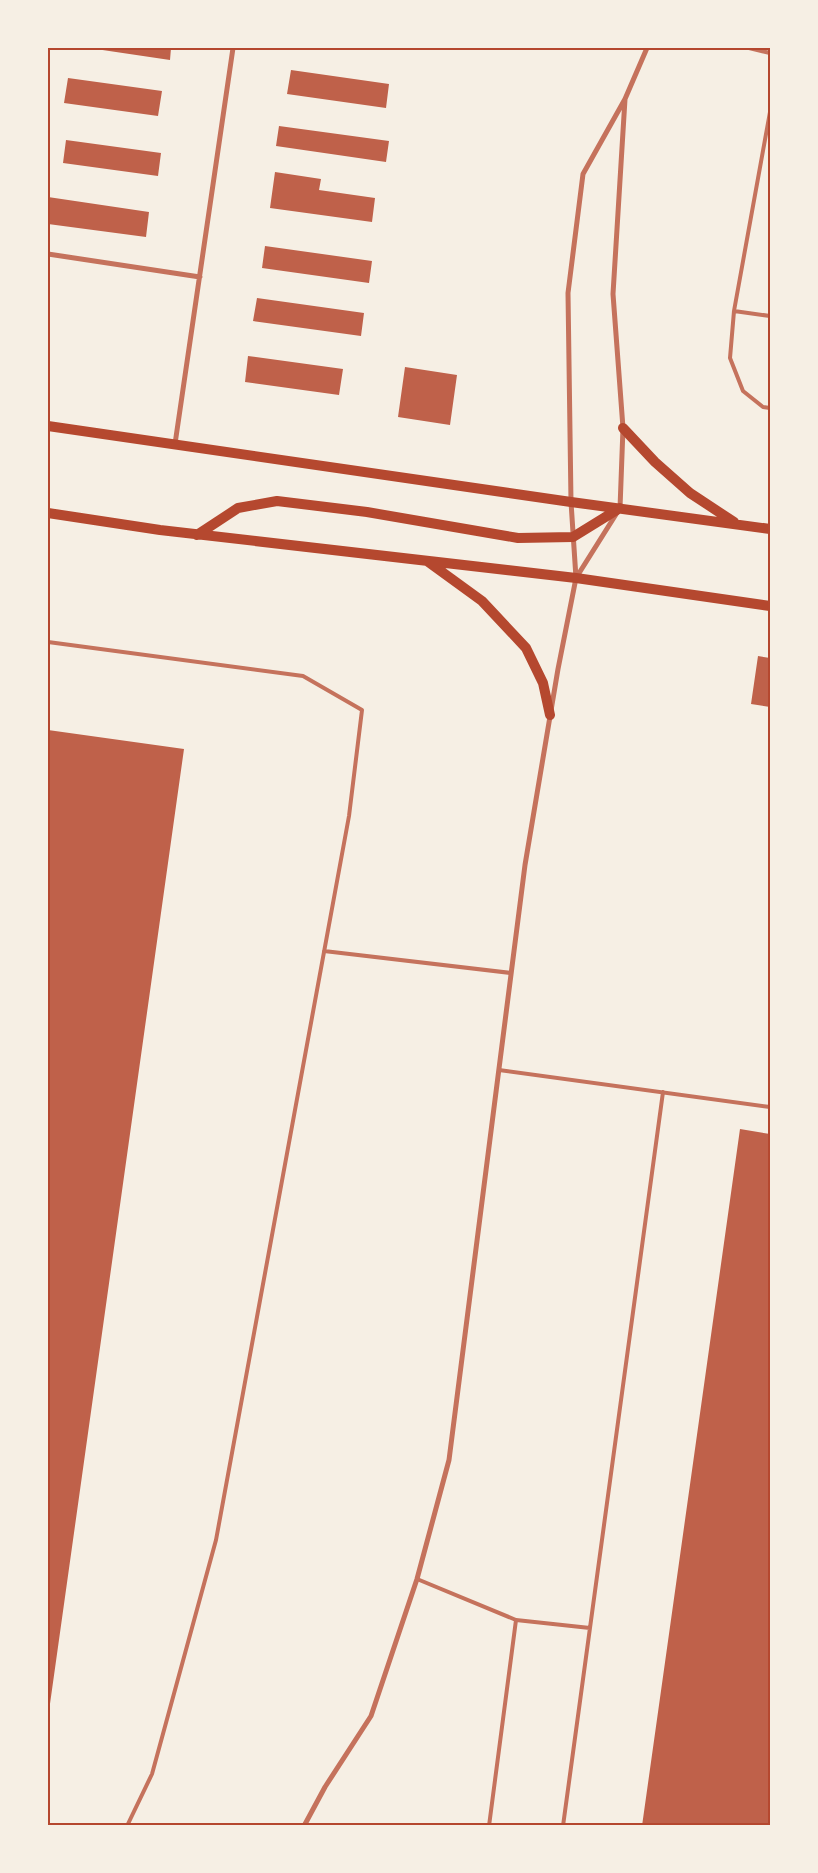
<svg xmlns="http://www.w3.org/2000/svg" width="818" height="1873" viewBox="0 0 818 1873" font-family="'Alegreya Sans',sans-serif">
  <style>
    .building { fill: #bf614a }
    .lines { fill: none; stroke-linecap: round; stroke-linejoin: round }
    .service { stroke: #c5725c; stroke-width: 4 }
    .minor { stroke: #c5725c; stroke-width: 5 }
    .secondary { stroke: #b5482f; stroke-width: 10 }
    .neatline { fill: none; stroke: #b5482f; stroke-width: 2 }
  </style>
  <rect width="100%" height="100%" fill="#f6efe4"/>
  <path class="building" d="M89,48H171L170,60Z
    M291,70L389,84L386,108L287,94Z
    M68,78L162,91L158,116L64,103Z
    M279,126L389,141L386,162L276,146Z
    M66,140L161,153L158,176L63,163Z
    M275,172L321,179L319,190L375,198L372,222L270,208Z
    M48,197L149,212L146,237L48,224Z
    M265,246L372,261L369,283L262,268Z
    M257,298L364,313L361,336L253,321Z
    M248,356L343,369L339,395L245,382Z
    M405,367L457,375L450,425L398,417Z
    M758,656L770,658V707L751,704Z
    M48,730L184,749L49,1711H48Z
    M740,1129L770,1134V1826H642Z"/>
  <g class="lines">
    <path class="service" d="M749,48L770,53
      M770,112L734,311L730,358L743,391L763,407L770,408
      M734,311L770,316
      M48,642L303,676L362,710L349,816L216,1540L152,1774L127,1826
      M324,951L511,973
      M499,1070L770,1107
      M417,1579L516,1620L489,1826
      M516,1620L590,1628
      M563,1826L663,1092"/>
    <path class="minor" d="M625,99L613,294L623,428L620,508L576,578L571,502L568,293L583,174L625,99L647,48
      M48,254L200,277
      M175,444L233,48
      M304,1826L325,1787L371,1716L417,1579L449,1460L525,865L558,669L576,578"/>
    <path class="secondary" d="M48,426L571,502L770,529
      M623,428L655,462L690,493L734,522
      M48,513L160,530L576,578L770,606
      M197,535L238,508L277,501L367,512L518,538L573,537L620,508
      M427,561L482,601L526,648L543,683L550,715"/>
  </g>
  <rect width="818" height="1873" fill="none" stroke="#f6efe4" stroke-width="98"/>
  <rect x="49" y="49" width="720" height="1775" class="neatline"/>
</svg>
